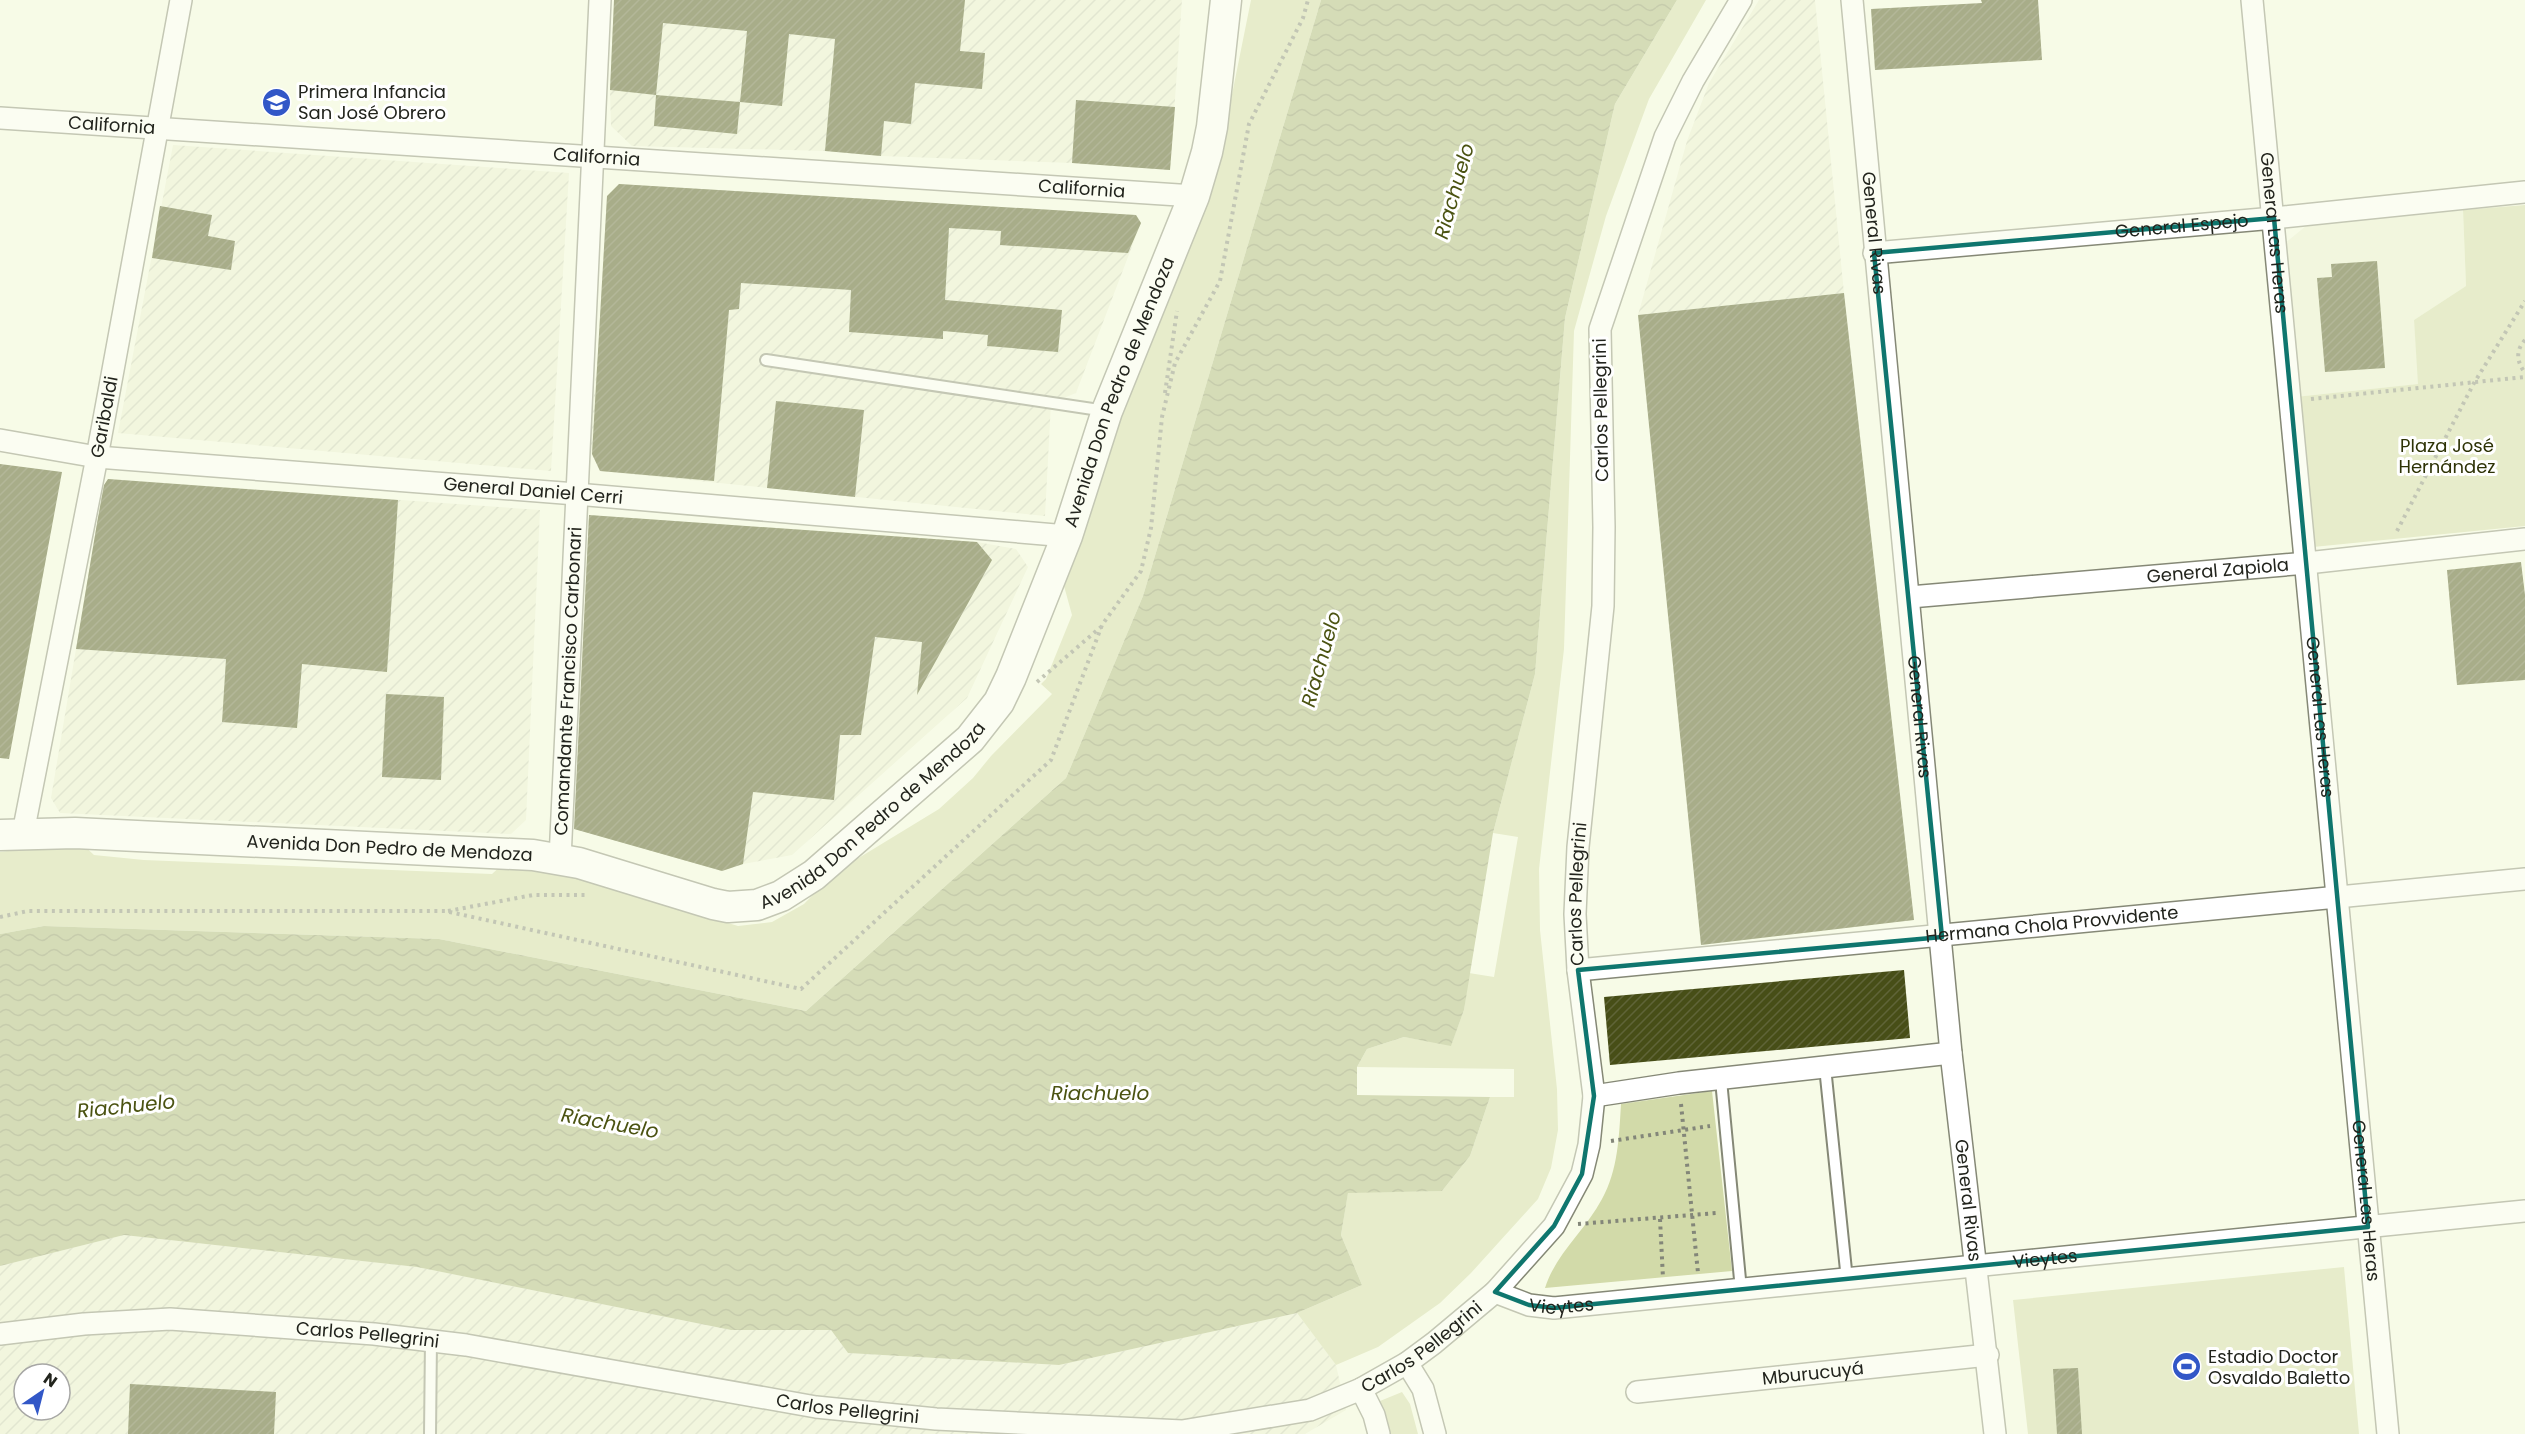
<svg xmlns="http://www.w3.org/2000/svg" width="2525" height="1434" viewBox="0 0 2525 1434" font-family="Poppins,sans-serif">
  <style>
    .built { fill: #eaefd3 }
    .industrial { fill: url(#industrial-furrows); fill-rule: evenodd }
    .green { fill: #d2daa9 }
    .water { fill: url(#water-waves) }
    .building { fill: url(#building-hatch) }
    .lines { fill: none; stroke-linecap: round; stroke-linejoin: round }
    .service-casing { stroke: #858876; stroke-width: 14 }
    .minor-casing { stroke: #858876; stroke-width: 24 }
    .secondary-casing { stroke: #858876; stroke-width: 33 }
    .path { stroke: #838679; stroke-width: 4; stroke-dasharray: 3 4.5; stroke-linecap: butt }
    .service { stroke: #fff; stroke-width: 10 }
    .minor { stroke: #fff; stroke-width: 21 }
    .secondary { stroke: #fff; stroke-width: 30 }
    .marked { fill: none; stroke: #0f766e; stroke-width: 4.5; stroke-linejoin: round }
    .labels { text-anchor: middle; stroke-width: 6; stroke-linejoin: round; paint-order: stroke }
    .poi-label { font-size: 18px; fill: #22241d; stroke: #fff; text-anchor: start }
    .street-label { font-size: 18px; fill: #22241d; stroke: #fff }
    .park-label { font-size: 18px; fill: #2e3306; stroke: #fff }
    .water-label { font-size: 20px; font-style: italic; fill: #4b5312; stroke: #fff }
  </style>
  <defs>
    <pattern id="industrial-furrows" width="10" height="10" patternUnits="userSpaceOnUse" patternTransform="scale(1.5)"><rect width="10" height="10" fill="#eaefd3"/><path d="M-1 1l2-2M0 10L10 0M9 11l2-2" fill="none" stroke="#c8cdb5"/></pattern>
    <pattern id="water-waves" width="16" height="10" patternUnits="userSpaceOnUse" patternTransform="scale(1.5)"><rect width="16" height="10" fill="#abb57c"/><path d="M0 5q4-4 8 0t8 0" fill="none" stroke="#8b9365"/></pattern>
    <pattern id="building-hatch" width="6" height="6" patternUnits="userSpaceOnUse" patternTransform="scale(1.5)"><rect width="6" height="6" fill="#474e17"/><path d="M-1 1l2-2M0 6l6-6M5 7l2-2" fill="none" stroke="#5f6438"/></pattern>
  </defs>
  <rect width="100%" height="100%" fill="#f7fbe7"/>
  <path class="built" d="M2463,210L2466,286L2414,320L2419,384L2295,397L2285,243L2306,226Z"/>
  <path class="industrial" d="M614,0H1182L1170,170L1072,163L881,156L825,151L632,146L611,126L610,90Z
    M1759,0H1815L1844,293L1638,315L1687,141L1709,83Z
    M173,145L569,173L551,471L118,433Z
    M619,184L1136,215L1141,223L1076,393L1051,403L1045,516L600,471L589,449L603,298L607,196Z
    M108,479L540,510L526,820L511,834L60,813L51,798L103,488Z
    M589,515L977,542L1016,549L1028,567L967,698L792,855L743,864L722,871L574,829Z
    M124,1235L417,1267L731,1330H831L848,1353L1059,1365L1297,1313L1336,1365L1346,1410L1305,1434H0V1266ZM24,1374H60V1410H24Z"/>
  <path class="green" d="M1251,0H1321L1143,596L1066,778L806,1011L439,939L44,926L0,934V852L79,841L94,855L144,860L492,874L505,862L560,872L738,926L772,922L804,904L834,873L939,809L973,778L991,756L1052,694L1041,684L1046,679L1072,615L1064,586L1100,472L1219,159Z
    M1677,0H1706L1649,99L1606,216L1574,331L1564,649L1539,869L1540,930L1557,1089L1558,1130L1551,1168L1538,1199L1471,1273L1440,1303L1378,1347L1336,1365L1297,1313L1362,1285L1341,1235L1348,1192L1442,1191L1470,1156L1490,1097H1514V1069L1357,1067L1367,1049L1404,1037L1451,1045L1464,1010L1469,973L1494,977L1518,837L1493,833L1535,674L1565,318L1615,104Z
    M2525,205V526L2303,548L2295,397L2418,384L2414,320L2466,286L2463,210Z
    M1712,1091L1732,1271L1545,1288C1556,1253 1585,1231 1602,1199C1618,1170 1619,1137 1621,1104Z
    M2344,1267L2359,1434H2028L2013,1300Z
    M1402,1392L1410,1404L1418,1434H1387L1380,1401Z"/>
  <path class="water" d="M1321,0H1677L1615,104L1565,318L1535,674L1493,833L1464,1010L1451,1046L1404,1037L1367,1049L1357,1067V1095L1490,1097L1470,1156L1442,1191L1348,1193L1341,1235L1362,1285L1297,1313L1059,1365L848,1353L831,1330H731L417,1267L124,1235L0,1266V934L44,926L439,939L806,1011L1066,778L1143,596Z"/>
  <path class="building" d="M614,0H965L960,51L985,53L982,89L915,83L911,124L884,121L881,156L825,151L835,39L789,34L782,106L740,102L747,31L663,23L656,95L610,90Z
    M1981,0H2038L2042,60L1875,70L1871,9L1982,3Z
    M656,95L740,102L737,134L654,126Z
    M1076,100L1175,107L1170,170L1072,163Z
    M619,184L1136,215L1141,223L1128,253L1000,245L1001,231L949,228L945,300L1062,310L1058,352L987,346L988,335L943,331V339L849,332L851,290L741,283L739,309L729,310L714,481L600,471L592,454L607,196Z
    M160,206L212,215L208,236L235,241L231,270L152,258Z
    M2377,261L2385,368L2325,372L2317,278L2332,277L2331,264Z
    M1844,293L1914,920L1701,945L1638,315Z
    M776,401L864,410L855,497L767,488Z
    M0,464L62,472L9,759L0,758Z
    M108,479L398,500L387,672L302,664L297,728L222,722L226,659L76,649L97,523L104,485Z
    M589,515L977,542L992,560L917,695L922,642L875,637L861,735H840L834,800L753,792L743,864L722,871L574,829Z
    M2521,562L2525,595V680L2457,685L2447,570Z
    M386,694L444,697L441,780L382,777Z
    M1904,970L1910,1038L1610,1065L1604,997Z
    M2078,1368L2082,1434H2057L2053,1369Z
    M130,1384L276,1392L274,1434H128Z"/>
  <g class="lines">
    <defs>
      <path id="service" d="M766,360L1106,411
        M1825,1067L1847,1280
        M1721,1080L1741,1290
        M430,1434L431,1340"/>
      <g id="minor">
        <path id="s1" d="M1852,0L1951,1053L1995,1434"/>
        <path id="s2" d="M2252,0L2388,1434"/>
        <path id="s3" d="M0,118L1194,196"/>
        <path id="s4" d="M1874,253L2274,218L2525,192"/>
        <path id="s5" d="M0,440L97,457L576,494L1067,536"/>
        <path id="s6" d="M1910,597L2307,563L2525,539"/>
        <path id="s7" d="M23,833L97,457L181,0"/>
        <path id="s8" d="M560,859L600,0"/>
        <path id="s9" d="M1578,970L2525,879"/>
        <path d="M1594,1096L1679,1083L1951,1053"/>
        <path id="s10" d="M1495,1292L1529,1305L1554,1308L2525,1211"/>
        <path id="s11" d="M0,1334L84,1324L170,1319L374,1334L466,1345L816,1407L936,1419L1182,1431L1310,1410L1361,1389L1407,1363L1434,1343L1495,1292L1554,1226L1582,1174L1589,1145L1594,1096L1578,970L1575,914L1578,847L1603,606L1604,527L1600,329L1665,137L1693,81L1741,0"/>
        <path d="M1407,1363L1423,1389L1435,1434"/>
        <path d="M1361,1389L1374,1415L1379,1434"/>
        <path id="s12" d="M1637,1392L1988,1355"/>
      </g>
      <g id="secondary">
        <path id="s13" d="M0,835L75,833L533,855L579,863L713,904L728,907L757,905L781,896L814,875L970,739L999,702L1011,677L1067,536L1107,411L1194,196L1207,152L1212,127L1226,0"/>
      </g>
    </defs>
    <use href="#service" class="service-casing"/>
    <use href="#minor" class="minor-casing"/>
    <use href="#secondary" class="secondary-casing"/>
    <path class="path" d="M2525,340C2515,351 2517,362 2525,373
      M1165,393L1177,311
      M2311,399L2525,377
      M2397,531L2474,383L2525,301
      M1037,682L1102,626
      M448,911L533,895H589
      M0,917L28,911H445L801,989L1051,760L1102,625L1141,571L1151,528L1162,417L1175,363L1220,281L1249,124L1303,18L1308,0
      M1681,1104L1698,1273
      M1611,1141L1710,1126
      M1660,1219L1663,1278
      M1578,1224L1717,1213"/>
    <use href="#service" class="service"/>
    <use href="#minor" class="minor"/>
    <use href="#secondary" class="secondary"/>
  </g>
  <path d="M0 0H2525V1434H0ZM2274,218L2368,1227L1554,1308L1529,1305L1495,1292L1554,1226L1582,1174L1594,1096L1578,970L1942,937L1874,253Z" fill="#f7fbe7" fill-opacity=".55" fill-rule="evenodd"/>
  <path class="marked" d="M2274,218L2368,1227L1554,1308L1529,1305L1495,1292L1554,1226L1582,1174L1594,1096L1578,970L1942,937L1874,253Z"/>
  <defs>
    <symbol id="school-disc" viewBox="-11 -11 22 22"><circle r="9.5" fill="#3257c7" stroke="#fff"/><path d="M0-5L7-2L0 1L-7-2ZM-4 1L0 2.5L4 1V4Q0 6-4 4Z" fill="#fff"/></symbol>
    <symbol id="stadium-disc" viewBox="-11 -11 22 22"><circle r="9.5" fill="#3257c7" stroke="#fff"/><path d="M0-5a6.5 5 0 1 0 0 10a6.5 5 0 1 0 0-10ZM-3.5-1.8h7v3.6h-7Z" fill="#fff"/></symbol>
  </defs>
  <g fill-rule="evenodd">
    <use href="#school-disc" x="260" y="86" width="33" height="33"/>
    <use href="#stadium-disc" x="2170" y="1350" width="33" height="33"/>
  </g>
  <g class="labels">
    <g class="poi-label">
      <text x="298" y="98">Primera Infancia<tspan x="298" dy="21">San José Obrero</tspan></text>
      <text x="2208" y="1363">Estadio Doctor<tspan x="2208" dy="21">Osvaldo Baletto</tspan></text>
    </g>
    <g class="street-label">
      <text dy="6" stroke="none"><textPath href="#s3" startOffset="112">California</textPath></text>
      <text dy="6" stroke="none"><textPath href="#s3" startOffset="598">California</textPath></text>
      <text dy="6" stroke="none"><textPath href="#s3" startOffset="1084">California</textPath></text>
      <text dy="6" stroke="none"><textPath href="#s4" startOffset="309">General Espejo</textPath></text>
      <text dy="6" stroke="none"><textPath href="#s2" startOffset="234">General Las Heras</textPath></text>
      <text dy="6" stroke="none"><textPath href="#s1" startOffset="234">General Rivas</textPath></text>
      <text dy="6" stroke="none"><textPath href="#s13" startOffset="1416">Avenida Don Pedro de Mendoza</textPath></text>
      <text transform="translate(1601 410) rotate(-91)" y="6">Carlos Pellegrini</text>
      <text dy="6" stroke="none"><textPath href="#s7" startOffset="424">Garibaldi</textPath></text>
      <text dy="6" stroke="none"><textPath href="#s5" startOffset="536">General Daniel Cerri</textPath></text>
      <text dy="6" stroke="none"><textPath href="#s6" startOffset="309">General Zapiola</textPath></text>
      <text dy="6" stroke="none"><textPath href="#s8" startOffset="178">Comandante Francisco Carbonari</textPath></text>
      <text dy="6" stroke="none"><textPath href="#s1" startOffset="720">General Rivas</textPath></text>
      <text dy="6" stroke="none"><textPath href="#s2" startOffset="720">General Las Heras</textPath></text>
      <text dy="6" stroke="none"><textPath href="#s13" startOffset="912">Avenida Don Pedro de Mendoza</textPath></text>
      <text dy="6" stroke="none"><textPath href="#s13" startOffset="390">Avenida Don Pedro de Mendoza</textPath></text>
      <text dy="6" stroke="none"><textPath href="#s11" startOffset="1971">Carlos Pellegrini</textPath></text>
      <text dy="6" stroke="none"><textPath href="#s9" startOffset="476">Hermana Chola Provvidente</textPath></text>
      <text dy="6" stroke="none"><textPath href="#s1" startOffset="1206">General Rivas</textPath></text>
      <text dy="6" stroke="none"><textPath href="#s2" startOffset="1206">General Las Heras</textPath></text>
      <text dy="6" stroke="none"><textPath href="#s10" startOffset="555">Vieytes</textPath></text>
      <text dy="6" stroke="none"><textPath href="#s10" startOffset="69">Vieytes</textPath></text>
      <text dy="6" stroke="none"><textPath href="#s11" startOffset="369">Carlos Pellegrini</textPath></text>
      <text dy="6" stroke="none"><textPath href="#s11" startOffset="1449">Carlos Pellegrini</textPath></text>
      <text dy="6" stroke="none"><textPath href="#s12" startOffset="177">Mburucuyá</textPath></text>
      <text dy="6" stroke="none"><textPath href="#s11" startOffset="855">Carlos Pellegrini</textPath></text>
    </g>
    <g class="park-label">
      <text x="2447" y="452">Plaza José<tspan x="2447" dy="21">Hernández</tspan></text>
    </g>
    <g class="water-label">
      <text transform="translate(1454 191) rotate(-74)" y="7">Riachuelo</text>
      <text transform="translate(1321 659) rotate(-74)" y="7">Riachuelo</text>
      <text x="1100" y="1100">Riachuelo</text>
      <text transform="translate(126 1106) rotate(-6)" y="7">Riachuelo</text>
      <text transform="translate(610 1123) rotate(10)" y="7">Riachuelo</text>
    </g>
  </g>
  <g transform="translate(42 1392) rotate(35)"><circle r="28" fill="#ffffff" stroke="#a7a7a5" stroke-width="1.5"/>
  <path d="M0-4.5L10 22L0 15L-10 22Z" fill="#3257c7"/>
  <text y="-9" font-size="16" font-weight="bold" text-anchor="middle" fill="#22241d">N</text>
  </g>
</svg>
